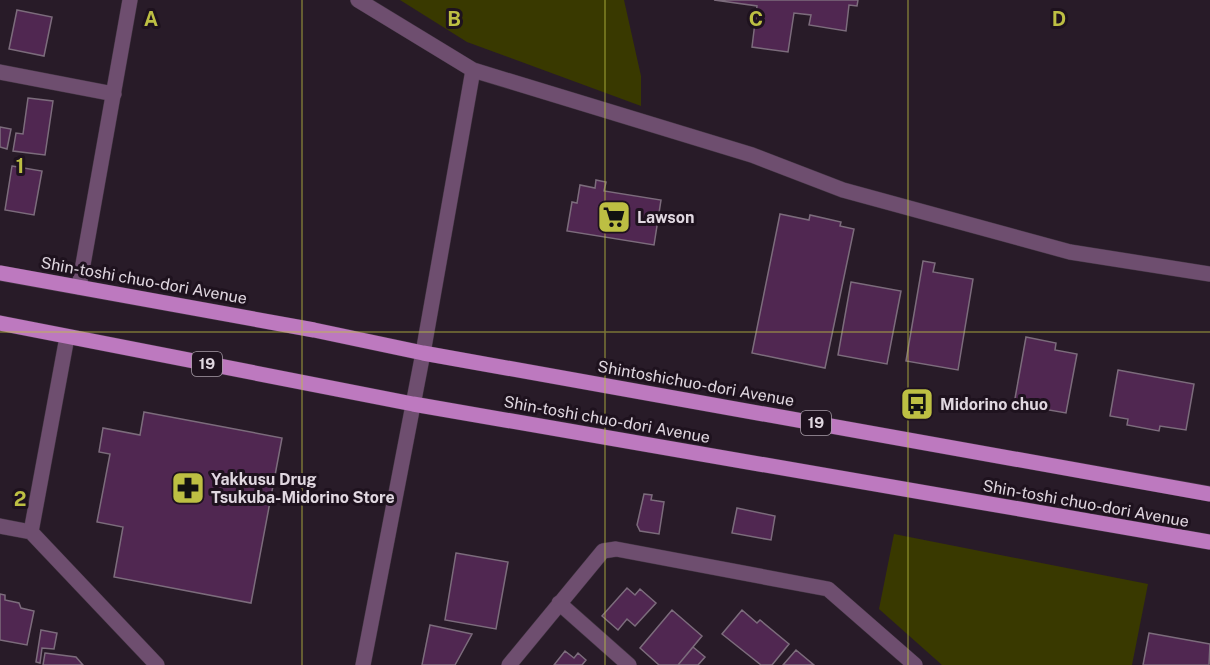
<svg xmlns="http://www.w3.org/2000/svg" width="1210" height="665" viewBox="0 0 1210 665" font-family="'Public Sans',sans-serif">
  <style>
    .green { fill: #393900 }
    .building { fill: #502751; stroke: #7c6c7c; stroke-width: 1.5 }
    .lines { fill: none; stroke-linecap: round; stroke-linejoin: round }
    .minor-casing { stroke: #423542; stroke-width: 16 }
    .major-casing { stroke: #423542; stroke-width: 16 }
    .minor { stroke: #6e4e6f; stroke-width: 15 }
    .major { stroke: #bd79bf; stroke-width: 15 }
    .grid { fill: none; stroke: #bdbf43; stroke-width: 1.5; stroke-opacity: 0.55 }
    .labels { text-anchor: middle; stroke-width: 6; stroke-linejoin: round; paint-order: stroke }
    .shield { fill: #1e121e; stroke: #a69ca6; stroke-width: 1.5 }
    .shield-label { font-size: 15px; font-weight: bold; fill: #e0d7e0 }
    .poi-label { font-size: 16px; font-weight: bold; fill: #e0d7e0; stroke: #1e121e; text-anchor: start }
    .street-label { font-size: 16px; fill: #e0d7e0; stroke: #1e121e }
    .grid-label { font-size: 20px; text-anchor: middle; font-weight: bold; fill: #bdbf43; stroke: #1e121e; stroke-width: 6; stroke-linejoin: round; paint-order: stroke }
  </style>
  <rect width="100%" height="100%" fill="#281b28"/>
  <path class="green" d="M400,0H624L641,76V106L467,42Z
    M894,534L1148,584L1132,665H942L879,609Z"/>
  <path class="building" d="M714,0H858L857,6L849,5L846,31L809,25L811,15L794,13L788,52L752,47L757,6Z
    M17,10L52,17L44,56L9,49Z
    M28,98L53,101L45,155L13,151L16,133L23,134Z
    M0,127L11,129L7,149L0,147Z
    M12,166L42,171L34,215L5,210Z
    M596,180L606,182L604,191L661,200L654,245L567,231L572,202L577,203L580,185L595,188Z
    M780,214L809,220L810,215L841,222L840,226L854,229L825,368L752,353Z
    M923,261L935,263L933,272L973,279L958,370L906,361Z
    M851,282L901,291L887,364L838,355Z
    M1026,337L1056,343L1055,350L1077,354L1066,413L1014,404Z
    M1118,370L1194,384L1186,430L1160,426L1159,431L1127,425L1128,419L1110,416Z
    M144,412L282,438L251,603L114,577L123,527L97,522L110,454L99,452L103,428L140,435Z
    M644,494L652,495L651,500L664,502L659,534L640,531L637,525Z
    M737,508L775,516L771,540L732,533Z
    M456,553L508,562L496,629L445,620Z
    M627,588L635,595L640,589L656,603L635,626L627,619L618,630L602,616Z
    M0,594L5,595V600L19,603L21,608L34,611L27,645L0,640Z
    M672,610L702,636L678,665H659L640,648Z
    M742,610L757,623L760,620L789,644L772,665H761L722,634Z
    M430,625L472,634L455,665H422Z
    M41,630L57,633L54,649L42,648L40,663L36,662Z
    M1149,633L1210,644L1209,665H1143Z
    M693,647L705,657L698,665H678Z
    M796,650L814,665H783Z
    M565,651L574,658L578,653L586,660L582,665H554Z
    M45,653L76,657L83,665H43Z"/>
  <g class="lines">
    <defs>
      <path id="minor" d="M358,0L473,70L752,155L843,190L1070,252L1210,274
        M0,72L114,94
        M79,287L130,0
        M67,337L31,532L157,665
        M0,526L31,532
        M559,603L629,665
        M363,665L423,353L473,70
        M509,665L603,551L616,549L828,589L915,665"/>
      <path id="major" d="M0,273L314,330L423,353L1210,494
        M0,323L413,404L1210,542"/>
    </defs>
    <use href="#minor" class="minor-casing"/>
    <use href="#major" class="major-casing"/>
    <use href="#minor" class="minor"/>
    <use href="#major" class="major"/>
  </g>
  <path class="grid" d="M302,0V665M605,0V665M908,0V665M0,332H1210"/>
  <defs>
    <symbol id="supermarket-square" viewBox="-11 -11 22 22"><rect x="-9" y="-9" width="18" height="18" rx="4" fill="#bdbf43" stroke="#1e121e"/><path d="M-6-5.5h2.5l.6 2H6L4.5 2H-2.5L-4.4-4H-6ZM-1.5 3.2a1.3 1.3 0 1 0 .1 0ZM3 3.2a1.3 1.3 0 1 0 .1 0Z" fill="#111"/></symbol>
    <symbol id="bus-square" viewBox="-11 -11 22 22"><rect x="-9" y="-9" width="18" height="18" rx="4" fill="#bdbf43" stroke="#1e121e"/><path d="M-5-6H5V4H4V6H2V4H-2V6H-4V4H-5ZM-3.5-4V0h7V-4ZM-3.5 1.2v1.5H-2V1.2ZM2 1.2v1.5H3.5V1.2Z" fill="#111"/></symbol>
    <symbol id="pharmacy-square" viewBox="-11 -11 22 22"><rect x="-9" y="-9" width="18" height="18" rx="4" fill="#bdbf43" stroke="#1e121e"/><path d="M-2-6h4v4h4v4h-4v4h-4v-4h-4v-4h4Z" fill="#111"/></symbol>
  </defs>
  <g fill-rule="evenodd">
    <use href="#supermarket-square" x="595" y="198" width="38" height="38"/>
    <use href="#bus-square" x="898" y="385" width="38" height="38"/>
    <use href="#pharmacy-square" x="169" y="469" width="38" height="38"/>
  </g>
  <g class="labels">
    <g class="shield">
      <rect x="192" y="352" width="30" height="24" rx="4.5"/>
      <rect x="801" y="411" width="30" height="24" rx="4.5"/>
    </g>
    <g class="shield-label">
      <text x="207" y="369">19</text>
      <text x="816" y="428">19</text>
    </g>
    <g class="poi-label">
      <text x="637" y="223">Lawson</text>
      <text x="940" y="410">Midorino chuo</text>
      <text x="211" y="485">Yakkusu Drug<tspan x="211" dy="18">Tsukuba-Midorino Store</tspan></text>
    </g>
    <g class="street-label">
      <text transform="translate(144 280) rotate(10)" y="6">Shin-toshi chuo-dori Avenue</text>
      <text transform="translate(696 383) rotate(10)" y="6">Shintoshichuo-dori Avenue</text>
      <text transform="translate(607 419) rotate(10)" y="6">Shin-toshi chuo-dori Avenue</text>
      <text transform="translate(1086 503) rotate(10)" y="6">Shin-toshi chuo-dori Avenue</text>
    </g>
  </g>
  <g class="grid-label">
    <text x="151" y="26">A</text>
    <text x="454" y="26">B</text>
    <text x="756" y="26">C</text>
    <text x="1059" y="26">D</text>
    <text x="20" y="173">1</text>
    <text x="20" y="506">2</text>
  </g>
</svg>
